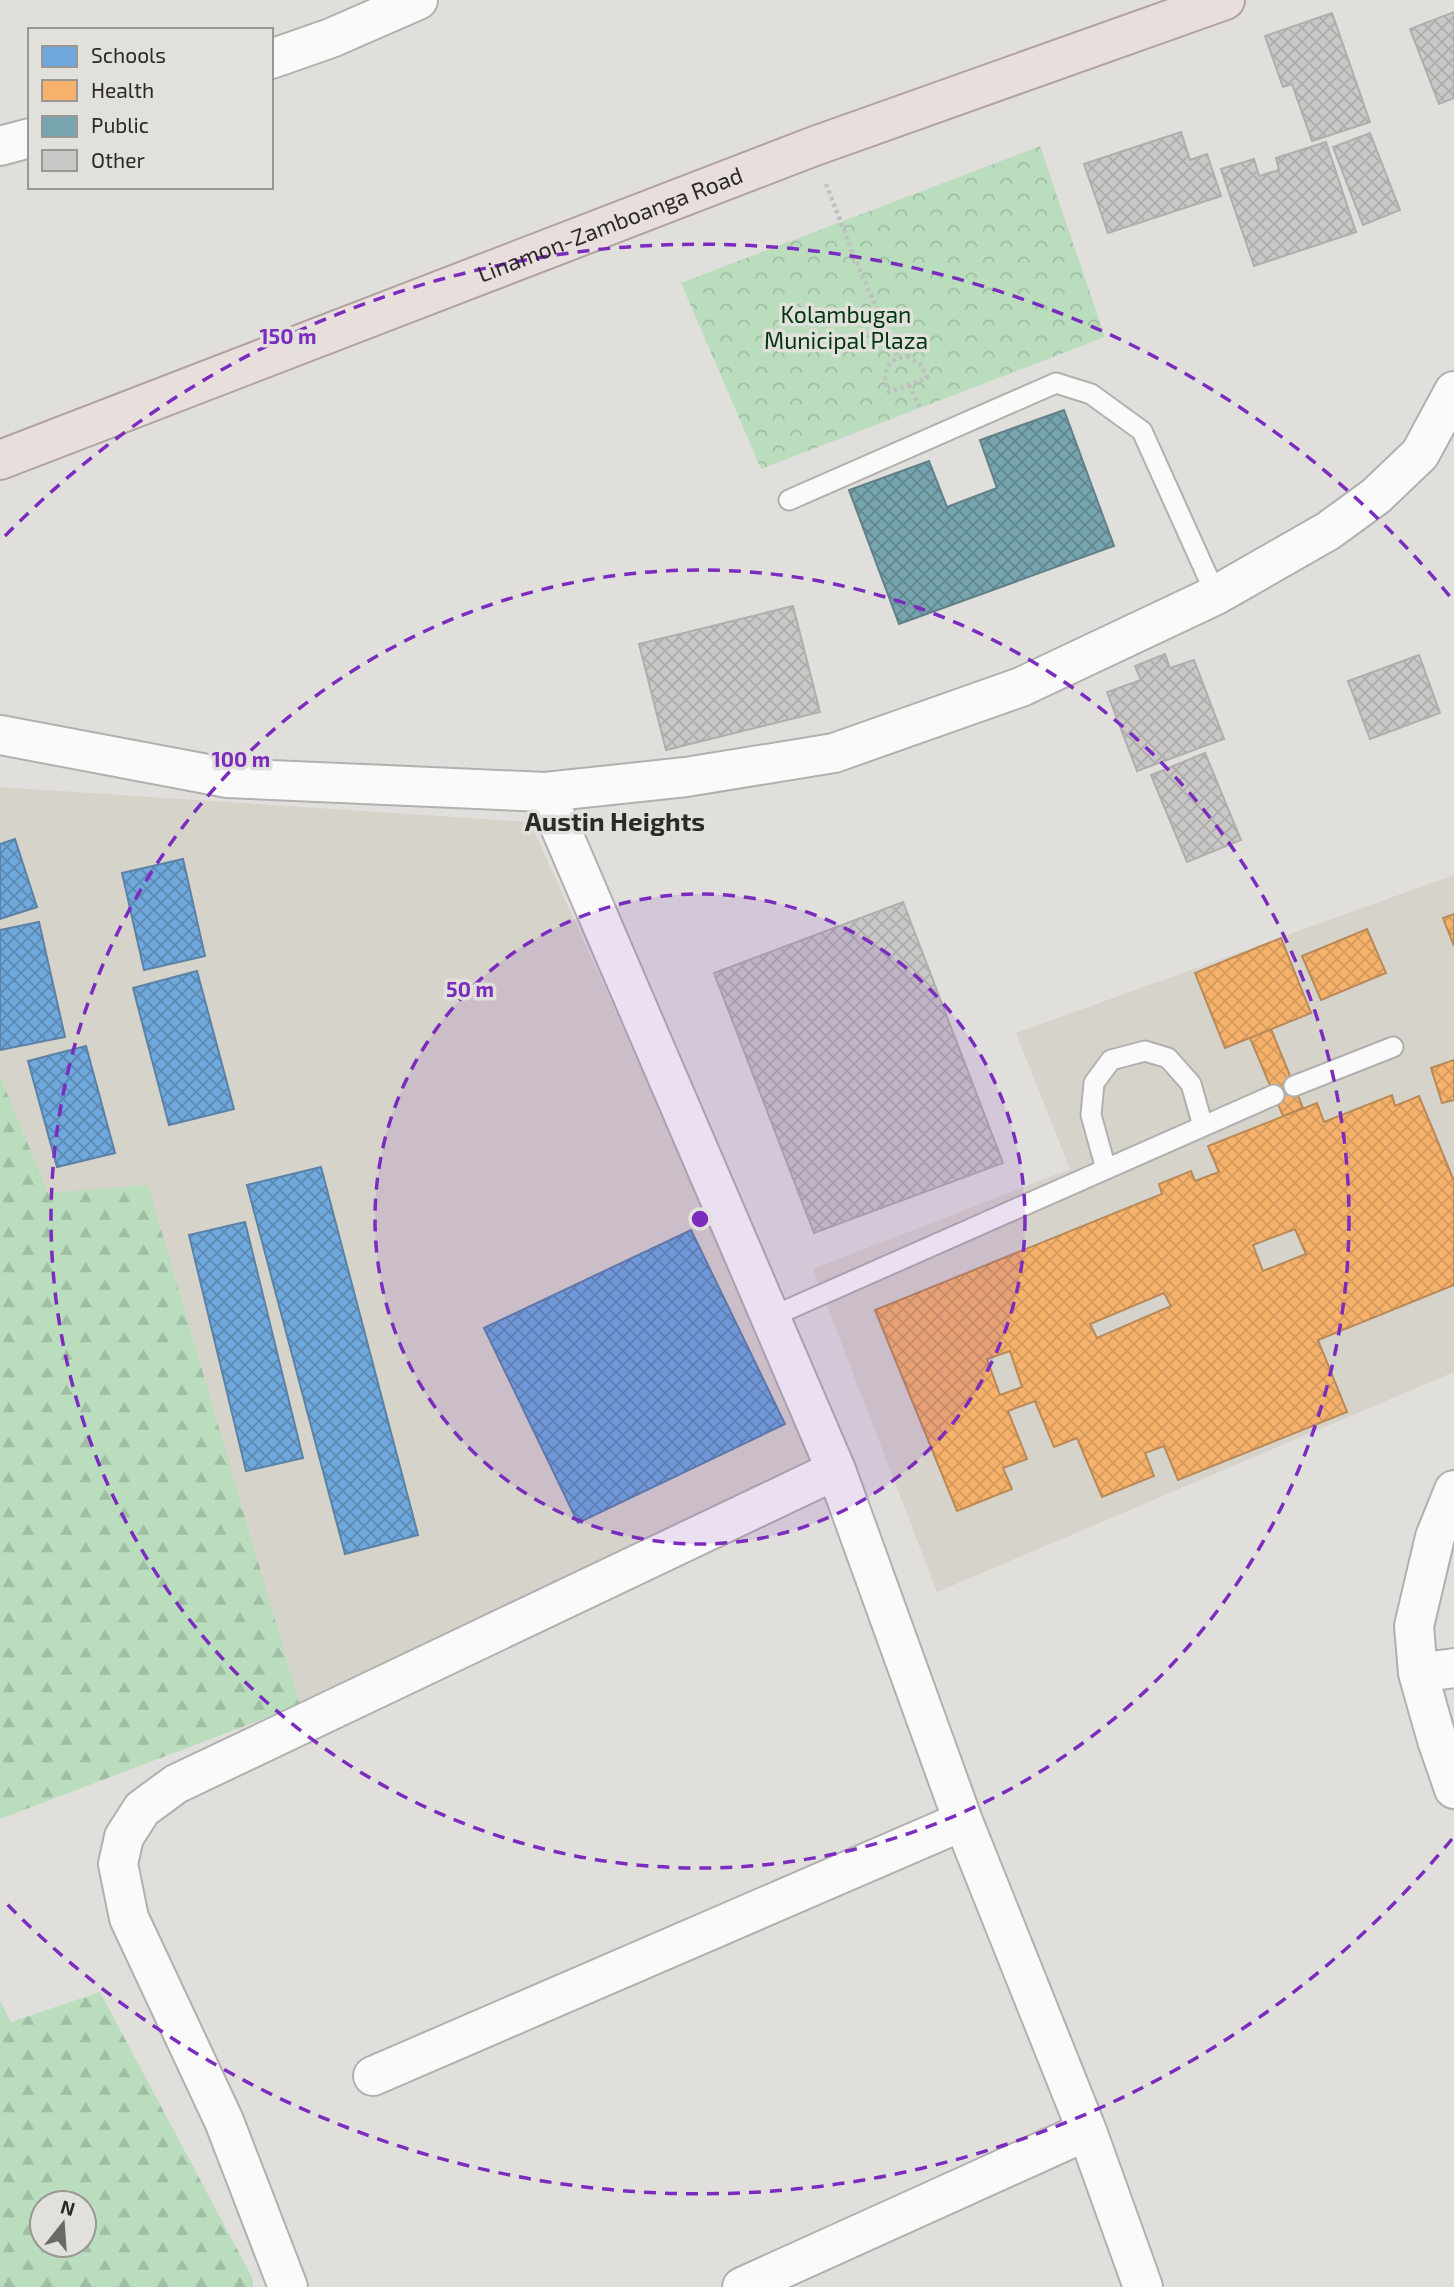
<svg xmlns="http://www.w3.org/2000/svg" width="1454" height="2287" viewBox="0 0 1454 2287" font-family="'Exo 2',sans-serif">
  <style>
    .built { fill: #d6d3ca }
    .forest { fill: url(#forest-firs); fill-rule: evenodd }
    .park { fill: url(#park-crowns) }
    .schools { fill: url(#schools-cross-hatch); stroke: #5b82a6; stroke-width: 2 }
    .health { fill: url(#health-cross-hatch); stroke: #b98957; stroke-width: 2; fill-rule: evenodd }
    .public { fill: url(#public-cross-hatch); stroke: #608086; stroke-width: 2 }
    .building { fill: url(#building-cross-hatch); stroke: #b0aeac; stroke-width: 2 }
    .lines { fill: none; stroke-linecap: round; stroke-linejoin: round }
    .service-casing { stroke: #b2b0ae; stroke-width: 23 }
    .minor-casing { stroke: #b2b0ae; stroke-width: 42 }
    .trunk-casing { stroke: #b1a39e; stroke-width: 42 }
    .path { stroke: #c1c0c0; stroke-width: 4.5; stroke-dasharray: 3.5 3.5; stroke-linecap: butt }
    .service { stroke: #fafafa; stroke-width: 19 }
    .minor { stroke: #fafafa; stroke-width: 38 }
    .trunk { stroke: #e8dedc; stroke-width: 38 }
    .ring { fill: none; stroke: #7b2cbf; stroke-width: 3.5; stroke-dasharray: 12 9 }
    .labels { text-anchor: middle; stroke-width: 7; stroke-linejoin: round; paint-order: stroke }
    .street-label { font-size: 23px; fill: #2b2a28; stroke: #e2e0db }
    .park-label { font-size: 23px; fill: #003712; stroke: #e2e0db }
    .quarter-label { font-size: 26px; font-weight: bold; fill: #2b2a28; stroke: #e2e0db }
    .centre { fill: #7b2cbf; stroke: #e2e0db; stroke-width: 3.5 }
    .ring-label { font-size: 21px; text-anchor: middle; font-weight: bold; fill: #7b2cbf; stroke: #e2e0db; stroke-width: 7; stroke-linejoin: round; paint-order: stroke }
  </style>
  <defs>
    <pattern id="forest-firs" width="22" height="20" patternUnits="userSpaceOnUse" patternTransform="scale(1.75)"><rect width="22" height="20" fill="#baddbe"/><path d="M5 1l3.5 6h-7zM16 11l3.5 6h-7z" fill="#a0bea3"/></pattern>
    <pattern id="park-crowns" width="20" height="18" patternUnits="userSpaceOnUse" patternTransform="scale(1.75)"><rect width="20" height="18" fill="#baddbe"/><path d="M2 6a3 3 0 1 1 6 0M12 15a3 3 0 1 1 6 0" fill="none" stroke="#a0bea3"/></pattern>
    <pattern id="schools-cross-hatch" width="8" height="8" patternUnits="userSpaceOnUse" patternTransform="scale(1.75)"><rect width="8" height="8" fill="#6fa8dc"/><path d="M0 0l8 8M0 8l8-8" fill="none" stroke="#5b89b2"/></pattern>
    <pattern id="health-cross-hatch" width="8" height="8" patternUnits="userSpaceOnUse" patternTransform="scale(1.75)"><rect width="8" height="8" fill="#f6b26b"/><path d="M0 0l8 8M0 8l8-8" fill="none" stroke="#d3995d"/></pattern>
    <pattern id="public-cross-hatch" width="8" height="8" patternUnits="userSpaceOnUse" patternTransform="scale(1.75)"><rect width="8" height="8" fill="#76a5af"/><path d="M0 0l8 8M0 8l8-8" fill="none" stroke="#61878e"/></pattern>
    <pattern id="building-cross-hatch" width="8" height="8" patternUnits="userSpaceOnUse" patternTransform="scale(1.75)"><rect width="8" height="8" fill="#cac8c7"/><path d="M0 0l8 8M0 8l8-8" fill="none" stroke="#aeacab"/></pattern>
  </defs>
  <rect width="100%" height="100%" fill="#e1dfdc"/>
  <path class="built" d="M0,787L530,822L818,1460L300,1705L148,1186L48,1193L0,1076Z
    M1454,875V1372L937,1592L813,1269L1070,1169L1016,1033Z"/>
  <path class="forest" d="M0,1076L48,1193L148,1185L300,1705L0,1819Z
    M100,1992L253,2279V2287H0V2001L11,2022ZM42,2203H84V2245H42Z"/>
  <path class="park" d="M1040,146L1105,337L761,469L681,283Z"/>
  <path class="schools" d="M15,839L37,907L0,919V844Z
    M183,859L205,956L144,970L122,873Z
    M39,922L65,1037L0,1050V930Z
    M197,971L234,1109L169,1125L133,988Z
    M86,1046L115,1153L57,1167L28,1061Z
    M321,1167L418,1535L345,1554L247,1185Z
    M245,1222L303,1458L246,1471L189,1235Z
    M691,1230L785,1424L578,1523L484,1328Z"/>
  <path class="health" d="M1454,914V946L1443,918Z
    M1367,929L1386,973L1321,1000L1302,956Z
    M1281,938L1311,1013L1225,1048L1195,973Z
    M1271,1029L1303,1108L1283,1116L1250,1038Z
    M1454,1060V1100L1442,1103L1431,1068Z
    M1392,1095L1395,1106L1419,1096L1454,1181V1285L1318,1340L1347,1412L1178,1480L1164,1446L1145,1453L1154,1476L1102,1497L1077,1438L1054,1447L1035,1401L1008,1411L1027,1459L1003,1468L1012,1489L957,1511L875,1310L1162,1194L1159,1184L1191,1171L1195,1181L1219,1172L1208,1146L1317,1103L1324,1122ZM1295,1229L1306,1254L1263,1271L1253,1245ZM1164,1293L1171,1306L1097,1338L1090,1324ZM1010,1351L1022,1387L1000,1395L987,1359Z"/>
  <path class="public" d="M1064,410L1114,546L899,624L849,490L929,461L947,507L997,488L980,440Z"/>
  <path class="building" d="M1454,12V98L1439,104L1410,29Z
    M1332,13L1370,122L1312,141L1292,84L1283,87L1265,36Z
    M1181,132L1190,160L1207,154L1221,196L1108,233L1084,164Z
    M1370,133L1400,210L1363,225L1333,147Z
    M1326,142L1356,232L1254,266L1221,169L1254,159L1259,176L1279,170L1276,158Z
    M793,606L820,712L666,750L639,644Z
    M1165,654L1170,668L1194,660L1224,739L1137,771L1107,692L1141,680L1135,666Z
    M1419,655L1440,713L1370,739L1348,681Z
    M1205,753L1241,840L1187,862L1151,775Z
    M903,902L1003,1163L814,1233L714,973Z"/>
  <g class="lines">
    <defs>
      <path id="service" d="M789,500L1056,383L1091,394L1142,431L1216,595
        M1294,1086L1393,1047
        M1106,1169L1091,1115L1094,1083L1111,1060L1145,1051L1168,1058L1191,1084L1203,1126
        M771,1317L1274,1095"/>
      <path id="minor" d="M271,59L331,38L418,0
        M0,146L30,138
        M0,735L228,778L545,792L686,777L834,753L1021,687L1216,595L1328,531L1376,496L1420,454L1454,391
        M545,792L836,1470L963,1821L1087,2131L1143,2287
        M1454,1490L1435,1537L1414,1626L1418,1673L1437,1740L1454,1789
        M1418,1673L1454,1668
        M373,2076L963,1821
        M288,2287L224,2121L129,1918L118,1864L124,1837L142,1809L176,1784L836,1470
        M742,2287L1087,2131"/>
      <g id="trunk">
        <path id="s1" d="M0,460L812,147L1225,0"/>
      </g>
    </defs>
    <use href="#service" class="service-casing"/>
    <use href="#minor" class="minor-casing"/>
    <use href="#trunk" class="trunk-casing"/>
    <path class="path" d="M826,184L856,261L898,357
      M907,356L921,365L927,378L889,392C881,374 886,359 907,356Z
      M909,385L920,408"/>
    <use href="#service" class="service"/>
    <use href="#minor" class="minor"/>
    <use href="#trunk" class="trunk"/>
  </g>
  <circle cx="700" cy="1219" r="325" fill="#7b2cbf" fill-opacity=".12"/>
  <g class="ring">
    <circle cx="700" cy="1219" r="325"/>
    <circle cx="700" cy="1219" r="649"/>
    <path d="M1452 1839A974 974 0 0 1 5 1902M5 536A974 974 0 0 1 1452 599"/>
  </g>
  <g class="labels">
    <g class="street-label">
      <text dy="8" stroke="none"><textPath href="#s1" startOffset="654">Linamon-Zamboanga Road</textPath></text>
    </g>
    <g class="park-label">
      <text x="846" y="323">Kolambugan<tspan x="846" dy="26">Municipal Plaza</tspan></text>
    </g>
    <g class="quarter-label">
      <text x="615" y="831">Austin Heights</text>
    </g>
  </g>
  <circle cx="700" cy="1219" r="10" class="centre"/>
  <g class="ring-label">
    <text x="288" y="344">150 m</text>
    <text x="241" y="767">100 m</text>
    <text x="470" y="997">50 m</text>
  </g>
  <rect x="28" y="28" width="245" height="161" fill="#e2e0db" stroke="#999793" stroke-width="2"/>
  <rect x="42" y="46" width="35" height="21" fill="#6fa8dc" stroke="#999793" stroke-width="2"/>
  <text x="91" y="63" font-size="21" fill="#2b2a28">Schools</text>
  <rect x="42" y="80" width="35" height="21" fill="#f6b26b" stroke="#999793" stroke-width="2"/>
  <text x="91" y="98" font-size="21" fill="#2b2a28">Health</text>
  <rect x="42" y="116" width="35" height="21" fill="#76a5af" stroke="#999793" stroke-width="2"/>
  <text x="91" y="133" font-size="21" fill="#2b2a28">Public</text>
  <rect x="42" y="150" width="35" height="21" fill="#cac8c7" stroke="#999793" stroke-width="2"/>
  <text x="91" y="168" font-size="21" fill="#2b2a28">Other</text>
  <g transform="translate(63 2224) rotate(17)"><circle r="33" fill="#e2e0db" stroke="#999793" stroke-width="2"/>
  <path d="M0-5L12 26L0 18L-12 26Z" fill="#6b6967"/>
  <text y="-10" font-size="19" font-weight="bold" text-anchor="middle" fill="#2b2a28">N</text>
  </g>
</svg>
